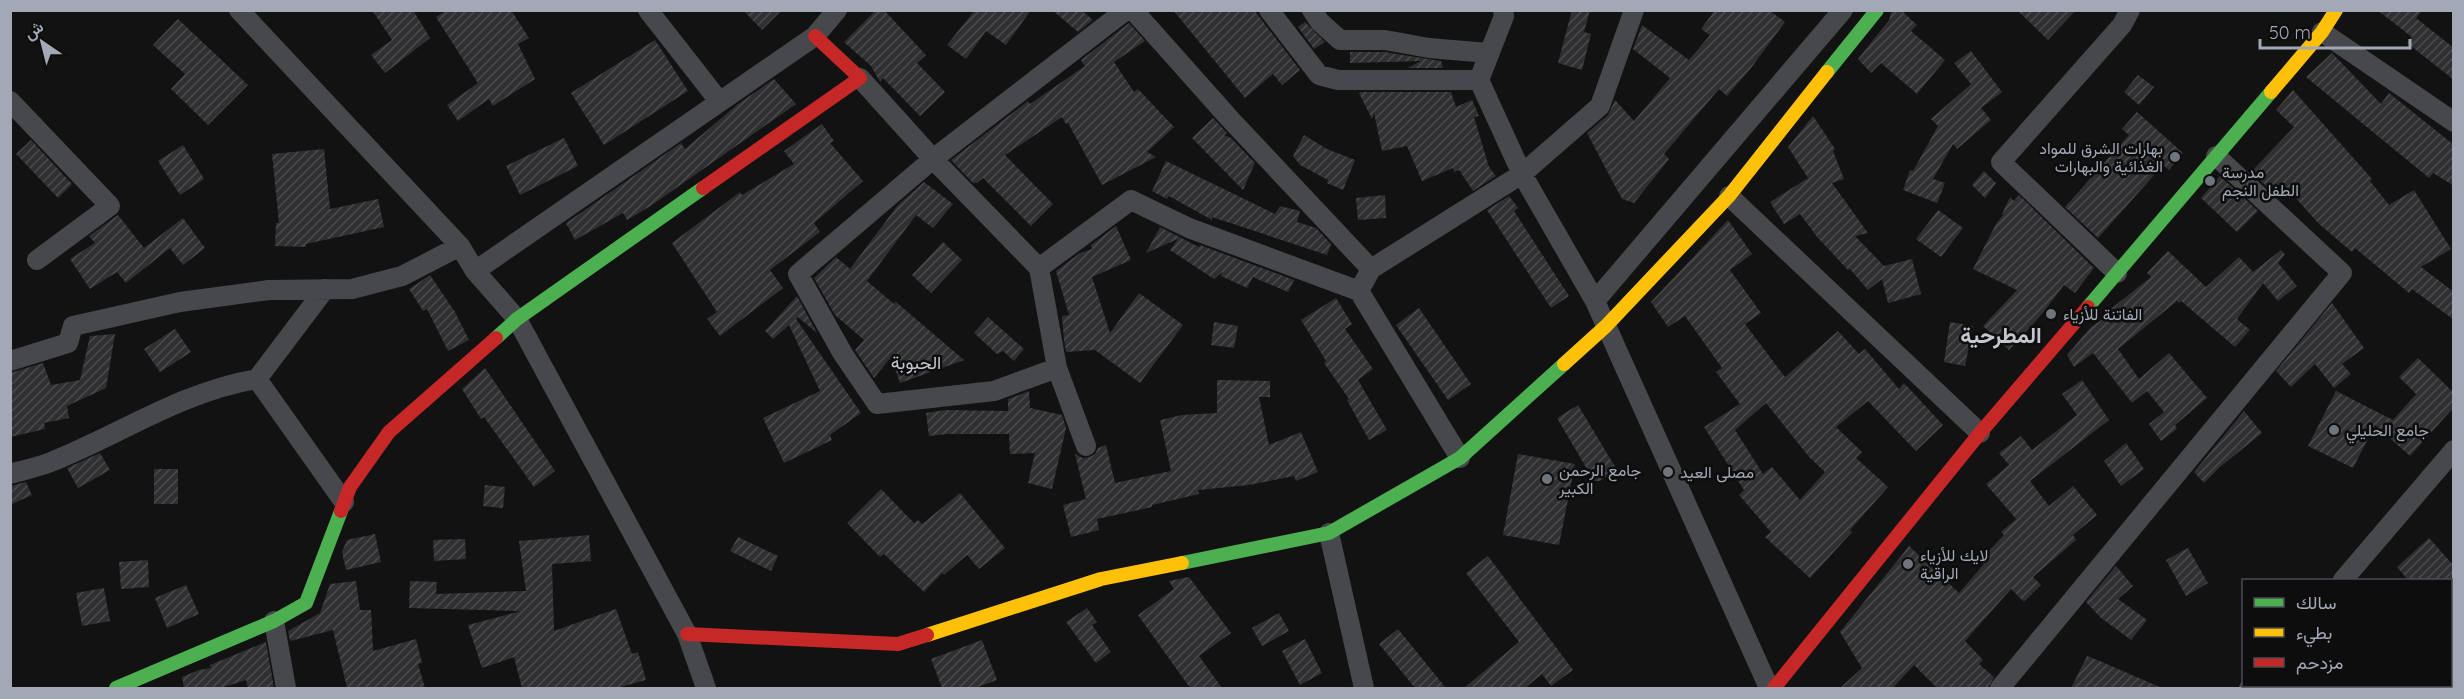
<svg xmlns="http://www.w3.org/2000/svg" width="2464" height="699" viewBox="0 0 2464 699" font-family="Quicksand,Vazirmatn,sans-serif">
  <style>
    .building { fill: url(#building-hatch); fill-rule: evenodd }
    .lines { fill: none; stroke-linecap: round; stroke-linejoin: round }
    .street { stroke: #47484c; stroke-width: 20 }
    .fast { stroke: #4caf50; stroke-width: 14 }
    .slow { stroke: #ffc107; stroke-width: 14 }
    .jam { stroke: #c62828; stroke-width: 14 }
    .poi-dot { fill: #70747c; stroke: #0d0d0e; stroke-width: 2 }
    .labels { text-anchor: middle; stroke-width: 5; stroke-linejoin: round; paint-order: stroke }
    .poi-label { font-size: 16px; fill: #a2a8b5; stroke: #0d0d0e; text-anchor: start }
    .neighbourhood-label { font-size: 18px; fill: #c4c7d0; stroke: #0d0d0e }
    .district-label { font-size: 22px; font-weight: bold; fill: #c4c7d0; stroke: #0d0d0e }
  </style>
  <defs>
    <pattern id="building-hatch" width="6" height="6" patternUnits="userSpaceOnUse" patternTransform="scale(1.5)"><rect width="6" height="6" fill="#303032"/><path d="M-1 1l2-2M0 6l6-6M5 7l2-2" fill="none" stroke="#4b4b4d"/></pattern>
  </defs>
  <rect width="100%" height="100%" fill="#121213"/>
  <path class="building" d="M372,10H413L430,38L385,73L371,55L392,40Z
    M447,10H511L529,38L518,44L535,79L493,106L489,99L458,121L447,105L478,83L436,17Z
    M743,10H782L762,30Z
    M876,10H884L926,55L917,63L945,92L920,116L883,78L880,82L871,66L844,42Z
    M975,10H1031L1006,45L986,31L966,59L947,45Z
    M1052,10H1081L1093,20L1078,32Z
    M1173,10H1254L1300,70L1282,85L1273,74L1245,98Z
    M1572,10H1590L1584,32L1591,34L1582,70L1558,63Z
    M1715,10H1769L1785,22L1751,68L1727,96L1719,89L1664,154L1669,159L1634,203L1622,199L1587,133L1608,115L1615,100L1634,121L1670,78L1633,49L1642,25L1689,60L1710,35L1701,29Z
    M1892,10H1901L1917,25L1911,31L1945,60L1917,94L1881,63L1871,73L1858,59L1889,20Z
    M2017,10H2076L2048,40Z
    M2377,10H2423L2416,18L2454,48V80L2407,43L2412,37Z
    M178,19L248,85L208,125L171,89L185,74L153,45Z
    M1305,22L1325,42L1314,49L1298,27Z
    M1129,23L1145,41L1114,62L1134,92L1138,89L1174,127L1147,152L1156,157L1102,185L1068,123L1066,124L1062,117L1005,155L1053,204L1031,226L983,178L977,183H973L951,160L1028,101L1030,104L1085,66L1081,60Z
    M655,40L688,91L604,145L571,93Z
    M1971,51L2002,92L1981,108L1991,120L1957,149L1953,144L1933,179L1945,183L1937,203L1903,190L1910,170L1913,171L1938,126L1931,119L1971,84L1954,63Z
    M1350,52H1384L1441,61L1443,68H1408L1421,61L1350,63Z
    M2332,53L2381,104L2389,93L2454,145V186L2433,173L2429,178L2306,77Z
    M2138,75L2154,87L2139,105L2124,92Z
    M774,79L796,104L649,207L627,220L623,213L575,240L566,223L681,143L685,149L738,104Z
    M2293,90L2372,179L2370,181L2389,205L2414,190L2451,249L2421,267L2454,292V320L2412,289L2409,293L2355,248L2352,252L2319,224L2284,185L2275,194L2251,172L2294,127L2276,110Z
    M1361,92H1451L1456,107L1472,100L1479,116L1474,117L1489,167L1496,176L1473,191L1459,170L1454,172L1453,168L1422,181L1407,146L1382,151L1374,113L1372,119L1359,93Z
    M2137,112L2183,153L2169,170L2163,165L2098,238L2065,207L2129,135L2122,129Z
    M1813,116L1835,149L1833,151L1844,179L1832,183L1868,233L1855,236L1884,266L1912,259L1921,294L1888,303L1882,279L1868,290L1850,269L1848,270L1818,238L1800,214L1784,224L1770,202L1808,178L1788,147Z
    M1213,118L1227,133L1224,135L1231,138L1255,163L1243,190L1192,138Z
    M822,124L834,141L830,143L863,181L814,223L820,232L770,270L783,288L720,336L707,319L717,312L672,243L740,192L742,195L794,164L784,151Z
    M1304,135L1327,149L1355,160L1343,190L1327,183L1328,180L1300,165L1293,156Z
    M564,138L578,166L520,195L506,166Z
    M31,140L72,184L58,198L16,154Z
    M183,145L204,179L180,195L158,161Z
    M324,149L330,209L378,199L384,227L306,244V247L275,246L276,223H279L272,154Z
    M1166,161L1275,214L1280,206L1300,211L1297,222L1316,228L1331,244L1327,255L1212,217V220L1169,196L1167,199L1152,191Z
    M1984,171L1996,183L1985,198L1972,185Z
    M2220,176L2258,211L2237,232L2201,198Z
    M924,182L953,204L933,228L916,215L867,281L894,304L896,302L964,360L900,383L891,357L874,378L855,350L864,340L835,315L814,278L836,257L850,269L898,205Z
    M1385,195L1386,218L1358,220L1356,198Z
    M2019,195L2094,268L2075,293L2064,285L2042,314L2009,350L1983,326L2017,290L1973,269L1996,224L2003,215L2002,214L2010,197L2014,201Z
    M1509,196L1518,208L1514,211L1569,296L1551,308L1487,210Z
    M1938,210L1963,228L1941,257L1916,239Z
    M118,215L144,248L183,218L205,248L183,265L170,248L126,283L117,272L90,289L70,259L95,243L89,236Z
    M1728,220L1752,254L1730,270L1761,313L1745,324L1785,377L1838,331L1859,354L1865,349L1899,389L1904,383L1943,425L1916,451L1868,401L1836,427L1862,452L1856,458L1888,487L1850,530L1852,532L1810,578L1765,537L1771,532L1739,495L1744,490L1704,427L1740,404L1716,372L1722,368L1685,316L1668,327L1651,302ZM1766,403L1809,457L1825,472L1800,500L1772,467L1763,474L1735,430Z
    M1116,226L1131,260L1092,277L1110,333L1139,293L1183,325L1140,383L1095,350L1066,352L1064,340L1062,316L1069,315L1056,271L1080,253L1092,249L1091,245Z
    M1160,227L1199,247L1200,245L1294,280L1288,292L1253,277L1247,288L1221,276L1222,272L1214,279L1170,250L1178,239L1146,253Z
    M943,242L962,260L931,293L912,275Z
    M2281,250L2285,254L2278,263L2297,286L2278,301L2263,283L2237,319L2250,330L2235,347L2181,301L2179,303L2177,301L2118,349L2139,379L2169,353L2207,398L2175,425L2177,429L2161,441L2149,424L2164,412L2147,391L2132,403L2093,353L2074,367L2067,355L2091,327L2109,315L2107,312L2151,277L2147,273L2168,251L2206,287L2239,257L2253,272Z
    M430,275L455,312L469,340L448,351L427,309L423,311L409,289Z
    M797,296L817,333L798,317L796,319L861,413L830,435L832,440L784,463L763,418L820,391L789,325L773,339L765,331Z
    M1336,298L1352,324L1345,329L1373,369L1358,380L1387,430L1369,440L1347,400L1349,399L1324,363L1326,361L1301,320Z
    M2332,303L2364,348L2342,364L2351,374L2334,388L2315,364L2291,387L2276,371Z
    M1419,308L1471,384L1448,400L1396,325Z
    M988,317L1024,349L1014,361L1003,351L997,354L974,333Z
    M1214,322L1238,326L1234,348L1211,345Z
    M1950,322L1973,326L1965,366L1944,362Z
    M175,329L191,352L160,372L144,349Z
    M115,334L106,388L67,406L69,418L44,423L45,429L10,437V373L43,363L51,385L80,380L90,336Z
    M2418,358L2454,393V407L2410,456L2375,425L2353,468L2308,446L2336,391L2393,420L2416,394L2399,377Z
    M485,368L555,471L534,487L484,417L481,419L462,389Z
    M1217,380L1270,381V397H1259L1269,445L1301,432L1318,472L1296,481L1294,476L1249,485L1198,490L1199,494L1152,505V507L1097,519L1099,530L1071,537L1063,505L1086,499L1075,454L1083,458L1090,457L1095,454L1098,448L1106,445L1115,483L1171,471L1160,420L1182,415L1217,413Z
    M2082,380L2109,420L2030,481L2049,506L2073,486L2097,515L2073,535L2076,540L2033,577L2041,585L2024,602L2011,589L1965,641L1983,660L1979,664L1994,677L1988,688H1937L1914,665L1893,688H1840L1862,668L1840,632L1909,546L1959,593L1984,564L1980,560L2004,535L2001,532L2016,519L1986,484L2009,465L1999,453L2021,436L2032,450L2077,415L2062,394Z
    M1029,391L1030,408L1062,415L1066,428L1052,489L1028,483L1035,453L1010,454L1009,434H947L929,436L926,413L945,410L1008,411V399Z
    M1578,405L1617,470L1600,481H1594L1557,418Z
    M2244,411L2262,433L2220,467L2204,483L2194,472Z
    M2126,443L2144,469L2121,486L2104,461Z
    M100,453L110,470L78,488L67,468Z
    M1518,454L1575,464L1559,545L1503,535Z
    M154,469H178V504H154Z
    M26,482L32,495L10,505V486Z
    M485,485L505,487L503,508L483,506Z
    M881,489L914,523L918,520L922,524L960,493L1005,548L979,569L967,555L944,575L942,573L924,592L884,554L880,557L847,523Z
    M375,534L381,562L346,570L342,552L347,540Z
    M589,535L591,561L552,564L554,631L616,609L632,654L638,652L646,680L617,688H522L514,657L482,668L468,625L521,611L409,608L410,581L437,582L436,594L526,591L519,541Z
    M738,537L778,556L771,571L730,551Z
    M2429,538L2454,566V580H2408L2397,567Z
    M465,539L466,559L434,561L433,540Z
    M2188,548L2208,583L2186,596L2166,560Z
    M1488,556L1573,670L1551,686L1542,674L1525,688H1464L1519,642L1466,573Z
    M148,560L149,587L121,589L119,562Z
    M2116,566L2133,586L2118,599L2147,620L2131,640L2100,617L2086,602Z
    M1189,577L1231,633L1199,656L1222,688H1190L1138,615L1174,589L1169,581Z
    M356,581L360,610H371L373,651L416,639L422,663L418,664L425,688H347L333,630L290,641L288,631L320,613L330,584Z
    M186,585L199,614L167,628L155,598Z
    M104,588L110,621L82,626L76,593Z
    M1087,608L1097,622L1092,625L1111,652L1096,663L1066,622Z
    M1279,613L1289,631L1262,646L1252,628Z
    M1398,629L1446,688H1415L1379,644Z
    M1305,639L1322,673L1300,685L1282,651Z
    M982,640L997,680L975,688H942L931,659Z
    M266,642L274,688H248L246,680L221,688H184L182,677L199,670L211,668L210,665Z
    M2087,656L2102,662L2162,688H2071Z"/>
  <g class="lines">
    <path class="street" d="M239,10L460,246L475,271L517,319L687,634L706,688
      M648,10L719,101
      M1133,10L1230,119L1371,269
      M1269,10L1319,75L1338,80H1479
      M1312,10L1320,22L1340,40H1385L1429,48L1488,53
      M1503,10L1504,16L1479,80L1522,174L1595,301L1769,688
      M2322,32L2454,122
      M860,78L933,159L1039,268L1131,200L1189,228L1359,291
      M10,101L110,206L37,260
      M1729,196L1980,433
      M1039,268L1057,368L1086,446
      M475,271L815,36L837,10
      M2117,273L2001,162L2122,25L2130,10
      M325,289L257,379L344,502
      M1595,301L1843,10
      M10,361L68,343L73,326L180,302L269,290L352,289L402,276L460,246
      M1057,368L994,391L877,404L843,354L798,274L933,159L1126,10
      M1460,458L1359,291L1371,269L1522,174L1600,106L1634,10
      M10,474C24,470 38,467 51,462C119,435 183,391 257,379
      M1329,533L1364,688
      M2343,580L2454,450
      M274,621L286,688
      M2450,684L2454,685
      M2000,688L2342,273L2216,156
      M2249,688L2252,686"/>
    <path class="fast" d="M1827,72L1877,10
      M2088,307L2271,92
      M496,338L517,319L703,188
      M1182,563L1329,533L1460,458L1564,364
      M116,688L274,621L306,603L341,511"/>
    <path class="slow" d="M2271,92L2322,32L2336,10
      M1564,364L1606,326L1729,196L1827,72
      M927,635L1101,579L1182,563"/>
    <path class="jam" d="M703,188L860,78L815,36
      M341,511L350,487L389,432L496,338
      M687,634L898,644L927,635
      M1774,688L1980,433L2088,307"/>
  </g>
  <g class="poi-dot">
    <circle cx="2175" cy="157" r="6"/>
    <circle cx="2210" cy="181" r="6"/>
    <circle cx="2051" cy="314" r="6"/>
    <circle cx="2334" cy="430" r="6"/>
    <circle cx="1668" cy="472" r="6"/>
    <circle cx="1547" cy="479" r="6"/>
    <circle cx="1908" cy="564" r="6"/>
  </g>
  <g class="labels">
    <g class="poi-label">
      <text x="2163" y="154" text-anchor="end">بهارات الشرق للمواد<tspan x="2163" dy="18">الغذائية والبهارات</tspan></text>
      <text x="2222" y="178">مدرسة<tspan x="2222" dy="18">الطفل النجم</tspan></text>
      <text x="2063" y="320">الفاتنة للأزياء</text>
      <text x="2346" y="436">جامع الحليلي</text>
      <text x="1559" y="476">جامع الرحمن<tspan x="1559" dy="18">الكبير</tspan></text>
      <text x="1680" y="478">مصلى العيد</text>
      <text x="1920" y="561">لايك للأزياء<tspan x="1920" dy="18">الراقية</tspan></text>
    </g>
    <g class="neighbourhood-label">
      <text x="916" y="369">الحبوبة</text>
    </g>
    <g class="district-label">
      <text x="2001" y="343">المطرحية</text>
    </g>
  </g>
  <rect width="2464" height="699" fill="none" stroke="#a2a8b5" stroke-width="24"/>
  <rect x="2242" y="579" width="210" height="108" fill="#0d0d0e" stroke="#494b51" stroke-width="1.5"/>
  <rect x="2254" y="598" width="30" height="9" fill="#4caf50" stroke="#494b51" stroke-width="1.5"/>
  <text x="2296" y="609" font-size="18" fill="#a2a8b5">سالك</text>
  <rect x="2254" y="628" width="30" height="9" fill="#ffc107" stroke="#494b51" stroke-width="1.5"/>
  <text x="2296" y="639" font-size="18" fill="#a2a8b5">بطيء</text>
  <rect x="2254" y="658" width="30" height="9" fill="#c62828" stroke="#494b51" stroke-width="1.5"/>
  <text x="2296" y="669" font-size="18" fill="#a2a8b5">مزدحم</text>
  <g transform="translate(42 42) rotate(325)" stroke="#0d0d0e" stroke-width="4.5" paint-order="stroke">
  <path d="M0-4.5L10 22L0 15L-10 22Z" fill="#a2a8b5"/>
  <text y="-9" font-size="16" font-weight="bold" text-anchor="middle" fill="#a2a8b5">ش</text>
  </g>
  <path d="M2260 39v9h150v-9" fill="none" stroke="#a2a8b5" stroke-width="3"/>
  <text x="2269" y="39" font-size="18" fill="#a2a8b5" stroke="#0d0d0e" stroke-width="4.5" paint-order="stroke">50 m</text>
</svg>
